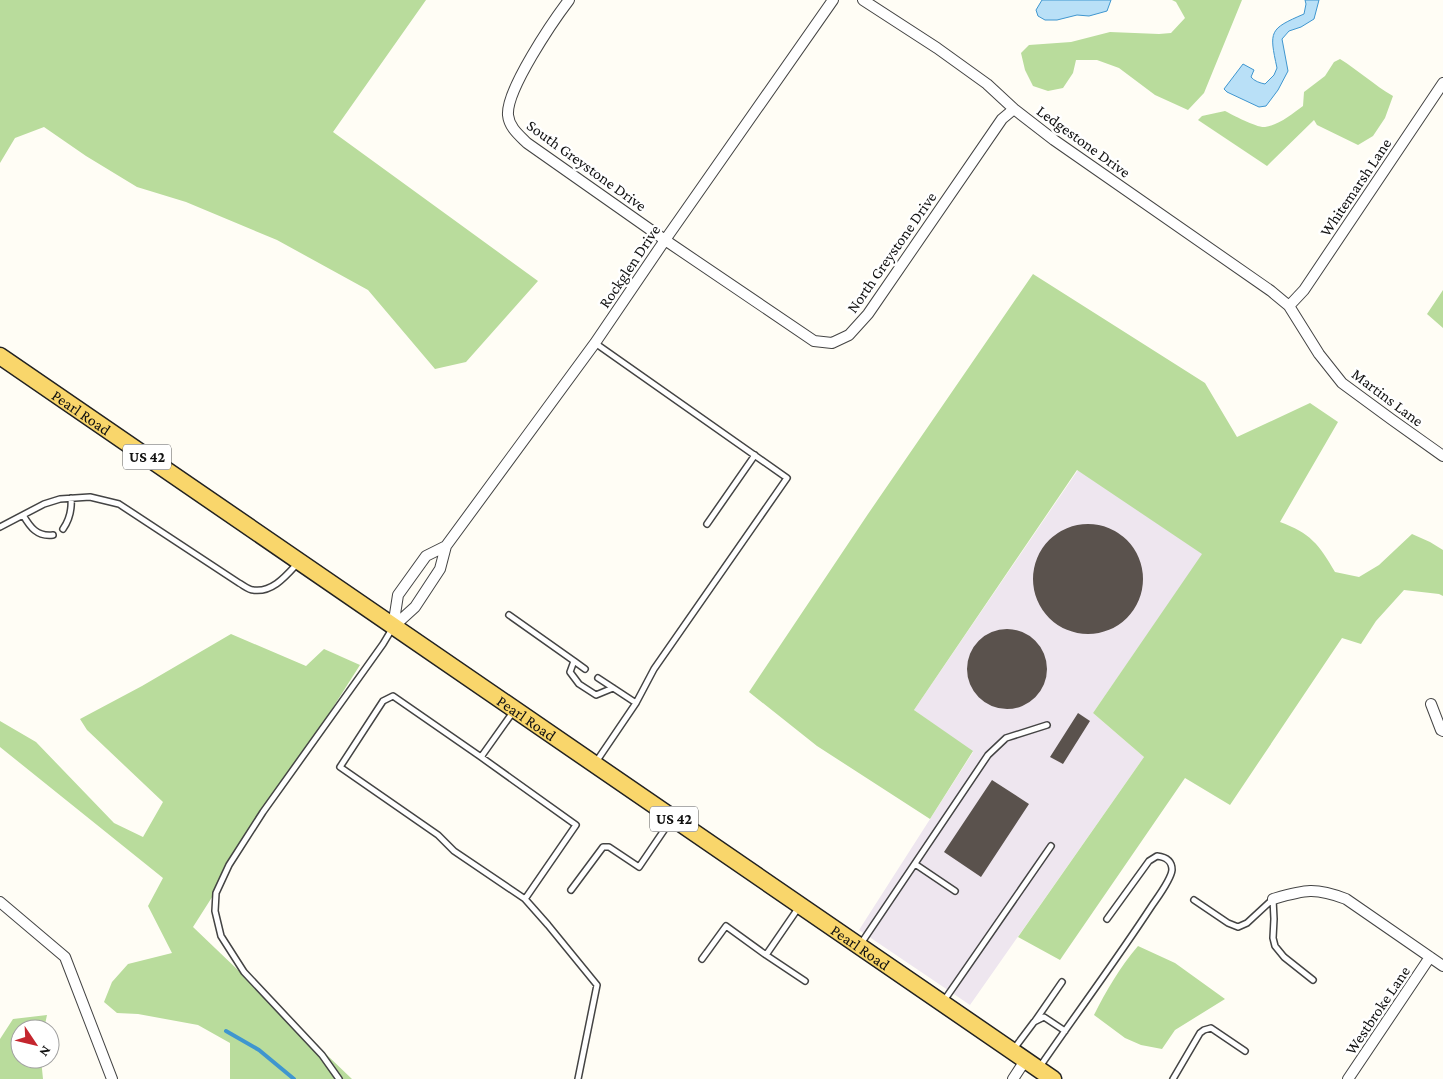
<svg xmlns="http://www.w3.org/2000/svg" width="1443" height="1079" viewBox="0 0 1443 1079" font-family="'Crimson Pro',serif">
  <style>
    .industrial { fill: #eee6ef }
    .forest { fill: #b9dc9c }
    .water { fill: #b9e0f7; stroke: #3f96cf }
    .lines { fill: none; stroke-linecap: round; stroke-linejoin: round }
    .stream { stroke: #3f96cf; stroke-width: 4 }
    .building { fill: #5a524d }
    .lane-casing { stroke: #444; stroke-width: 8 }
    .street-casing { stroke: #444; stroke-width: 12 }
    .primary-casing { stroke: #222; stroke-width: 19 }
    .lane { stroke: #fff; stroke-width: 5 }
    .street { stroke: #fff; stroke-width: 10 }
    .primary { stroke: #f9d66b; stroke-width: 16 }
    .labels { text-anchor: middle; stroke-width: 5; stroke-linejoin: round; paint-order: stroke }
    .shield { fill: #fff; stroke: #585858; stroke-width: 1 }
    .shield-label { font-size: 15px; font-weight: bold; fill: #111 }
    .street-label { font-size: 16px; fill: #111; stroke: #fff }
  </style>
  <rect width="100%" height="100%" fill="#fffdf5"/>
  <path class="industrial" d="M1078,470L1203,554L1093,713L1144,757L970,1005L859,930L973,752L914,710Z"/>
  <path class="forest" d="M0,0H426L333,132L538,281L466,362L435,369L368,290L277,240L186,202L137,187L86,156L44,127L15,138L0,163Z
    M1172,0H1242L1204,93L1188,110L1155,95L1119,68L1097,60H1076L1073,73L1063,88L1048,91L1033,86L1025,70L1021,53L1029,45L1071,42L1110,32L1159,34L1171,33L1185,18L1176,2Z
    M1340,59C1358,70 1374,85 1393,96L1385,118L1373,136L1358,145L1317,125L1314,120L1267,166L1198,120L1202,116L1225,111C1233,115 1257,128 1265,127C1279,125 1292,114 1303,106L1304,92L1325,76L1334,62Z
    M1033,274L1205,383L1237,437L1310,403L1338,422L1280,522C1310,533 1319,544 1335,572L1359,577L1379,565L1412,534L1430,542L1443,550V596L1439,594L1404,590L1376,621L1361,644L1342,638L1230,805L1185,778L1060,960L1018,937L1144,757L1093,713L1202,554L1077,470L914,710L973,751L930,819L817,746L749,692L868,514Z
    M1443,290V328L1427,314Z
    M231,634L306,666L324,649L360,665L193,927L352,1079H230V1043L198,1025L138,1014L117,1013L104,1002L112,982L128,964L172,953L148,906L163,878L0,747V721L36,742L114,823L143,837L163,802L87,730L80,719L142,686Z
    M1138,946L1175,963L1225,999L1175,1030L1162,1049L1141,1045L1125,1038L1094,1015C1106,991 1120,967 1138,946Z
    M47,1015L44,1029H20V1059H41L43,1079H0V1039L13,1019Z"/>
  <path class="water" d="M1042,0H1111L1107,11L1089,16L1077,15L1057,20H1045L1038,16L1036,10Z
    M1305,0H1319L1314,19L1301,27L1289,31L1282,39L1288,71L1278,90L1266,106L1259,107L1227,92L1224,89L1243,64L1254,70L1251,77C1254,81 1260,83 1265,84L1274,75L1277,68C1269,31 1269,29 1304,14L1306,4Z"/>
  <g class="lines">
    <path class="stream" d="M226,1031L259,1050L294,1079"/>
  </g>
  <path class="building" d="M1033 579a55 55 0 1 1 110 0a55 55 0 1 1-110 0Z
    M967 669a40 40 0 1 1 80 0a40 40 0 1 1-80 0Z
    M1078,713L1090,721L1063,764L1050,757Z
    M992,780L1029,804L981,877L944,852Z"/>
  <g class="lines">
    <defs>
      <path id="lane" d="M595,343L787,478L654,669L636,703L596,762
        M23,515C30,527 37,537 53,535
        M707,524L755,455
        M0,527L44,504L60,499L90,497L119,504L239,583C243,585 249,590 253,590C272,593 286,576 297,564
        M63,529C70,519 72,510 71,498
        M509,615L574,661L570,672L579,684L596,695L613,688
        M574,661L585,669
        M598,678L636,703
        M513,712L481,757L393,696L383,701L340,767L438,835L454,851L525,899L548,925L597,985L578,1079
        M481,757L576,825L525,899
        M915,864L955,891
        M571,890L603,847H609L639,867L671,820
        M1273,899L1274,919L1273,938L1275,946L1284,957L1313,980
        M1194,900L1228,923L1238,927L1247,923L1273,899
        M799,907L766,955L805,981
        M860,945L988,755L1006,738L1047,725
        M702,959L726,926L766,955
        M943,1002L1051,846
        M1035,1021L1062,982
        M1013,1050L1034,1022L1044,1017L1065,1031
        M1039,1068C1076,1014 1115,962 1151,907C1157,898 1171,880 1172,870C1172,860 1165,857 1157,856L1149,861L1107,919
        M339,1079L322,1055L244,972L221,936L215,911L216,893L229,865L263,812L383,644L392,629
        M1173,1079L1200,1033L1204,1030L1211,1028L1245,1051"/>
      <path id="street" d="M569,0C553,21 506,90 508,115C509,127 519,135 527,143L665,240L814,341L832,343L849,335L868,314L1002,119L1014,109
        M863,0L937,48L987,84L1014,109L1054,140L1271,291L1289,306L1319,354L1342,383L1391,419L1443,456
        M1289,306L1304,290L1443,83
        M393,627L415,607L440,569L446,546L595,343L665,240L833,0
        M393,627L398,595L426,556L446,546
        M1431,704L1441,730L1443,731
        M1273,899C1305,890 1314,887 1346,899L1443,966
        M0,902L65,957L112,1079
        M1013,1079L1026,1059
        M1348,1079L1430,957"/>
      <g id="primary">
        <path id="s1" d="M0,356L1053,1079"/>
      </g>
    </defs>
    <use href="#lane" class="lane-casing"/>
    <use href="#street" class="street-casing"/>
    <use href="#primary" class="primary-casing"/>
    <use href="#lane" class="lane"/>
    <use href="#street" class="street"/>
    <use href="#primary" class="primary"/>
  </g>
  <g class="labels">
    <g class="shield">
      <rect x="123" y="444.5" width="48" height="25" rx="4"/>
      <rect x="650" y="806.5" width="48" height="25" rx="4"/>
    </g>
    <g class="shield-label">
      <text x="147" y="462">US 42</text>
      <text x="674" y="824">US 42</text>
    </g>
    <g class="street-label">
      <text transform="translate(1084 141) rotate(36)" y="6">Ledgestone Drive</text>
      <text transform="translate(587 165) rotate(36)" y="6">South Greystone Drive</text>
      <text transform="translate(1355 187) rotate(-56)" y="6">Whitemarsh Lane</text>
      <text transform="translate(891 252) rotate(-55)" y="6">North Greystone Drive</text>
      <text transform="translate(629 266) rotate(-56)" y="6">Rockglen Drive</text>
      <text transform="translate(1388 397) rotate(37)" y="6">Martins Lane</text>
      <text dy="6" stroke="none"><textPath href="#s1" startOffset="99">Pearl Road</textPath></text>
      <text dy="6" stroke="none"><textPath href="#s1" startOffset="639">Pearl Road</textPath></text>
      <text dy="6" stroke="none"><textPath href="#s1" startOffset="1044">Pearl Road</textPath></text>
      <text transform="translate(1377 1010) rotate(-56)" y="6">Westbroke Lane</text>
    </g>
  </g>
  <g transform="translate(35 1044) rotate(125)"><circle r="24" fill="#ffffff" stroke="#a0a0a0"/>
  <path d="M0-4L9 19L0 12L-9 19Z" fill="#c4262e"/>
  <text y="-8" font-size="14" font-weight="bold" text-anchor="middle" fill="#111111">N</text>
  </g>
</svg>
